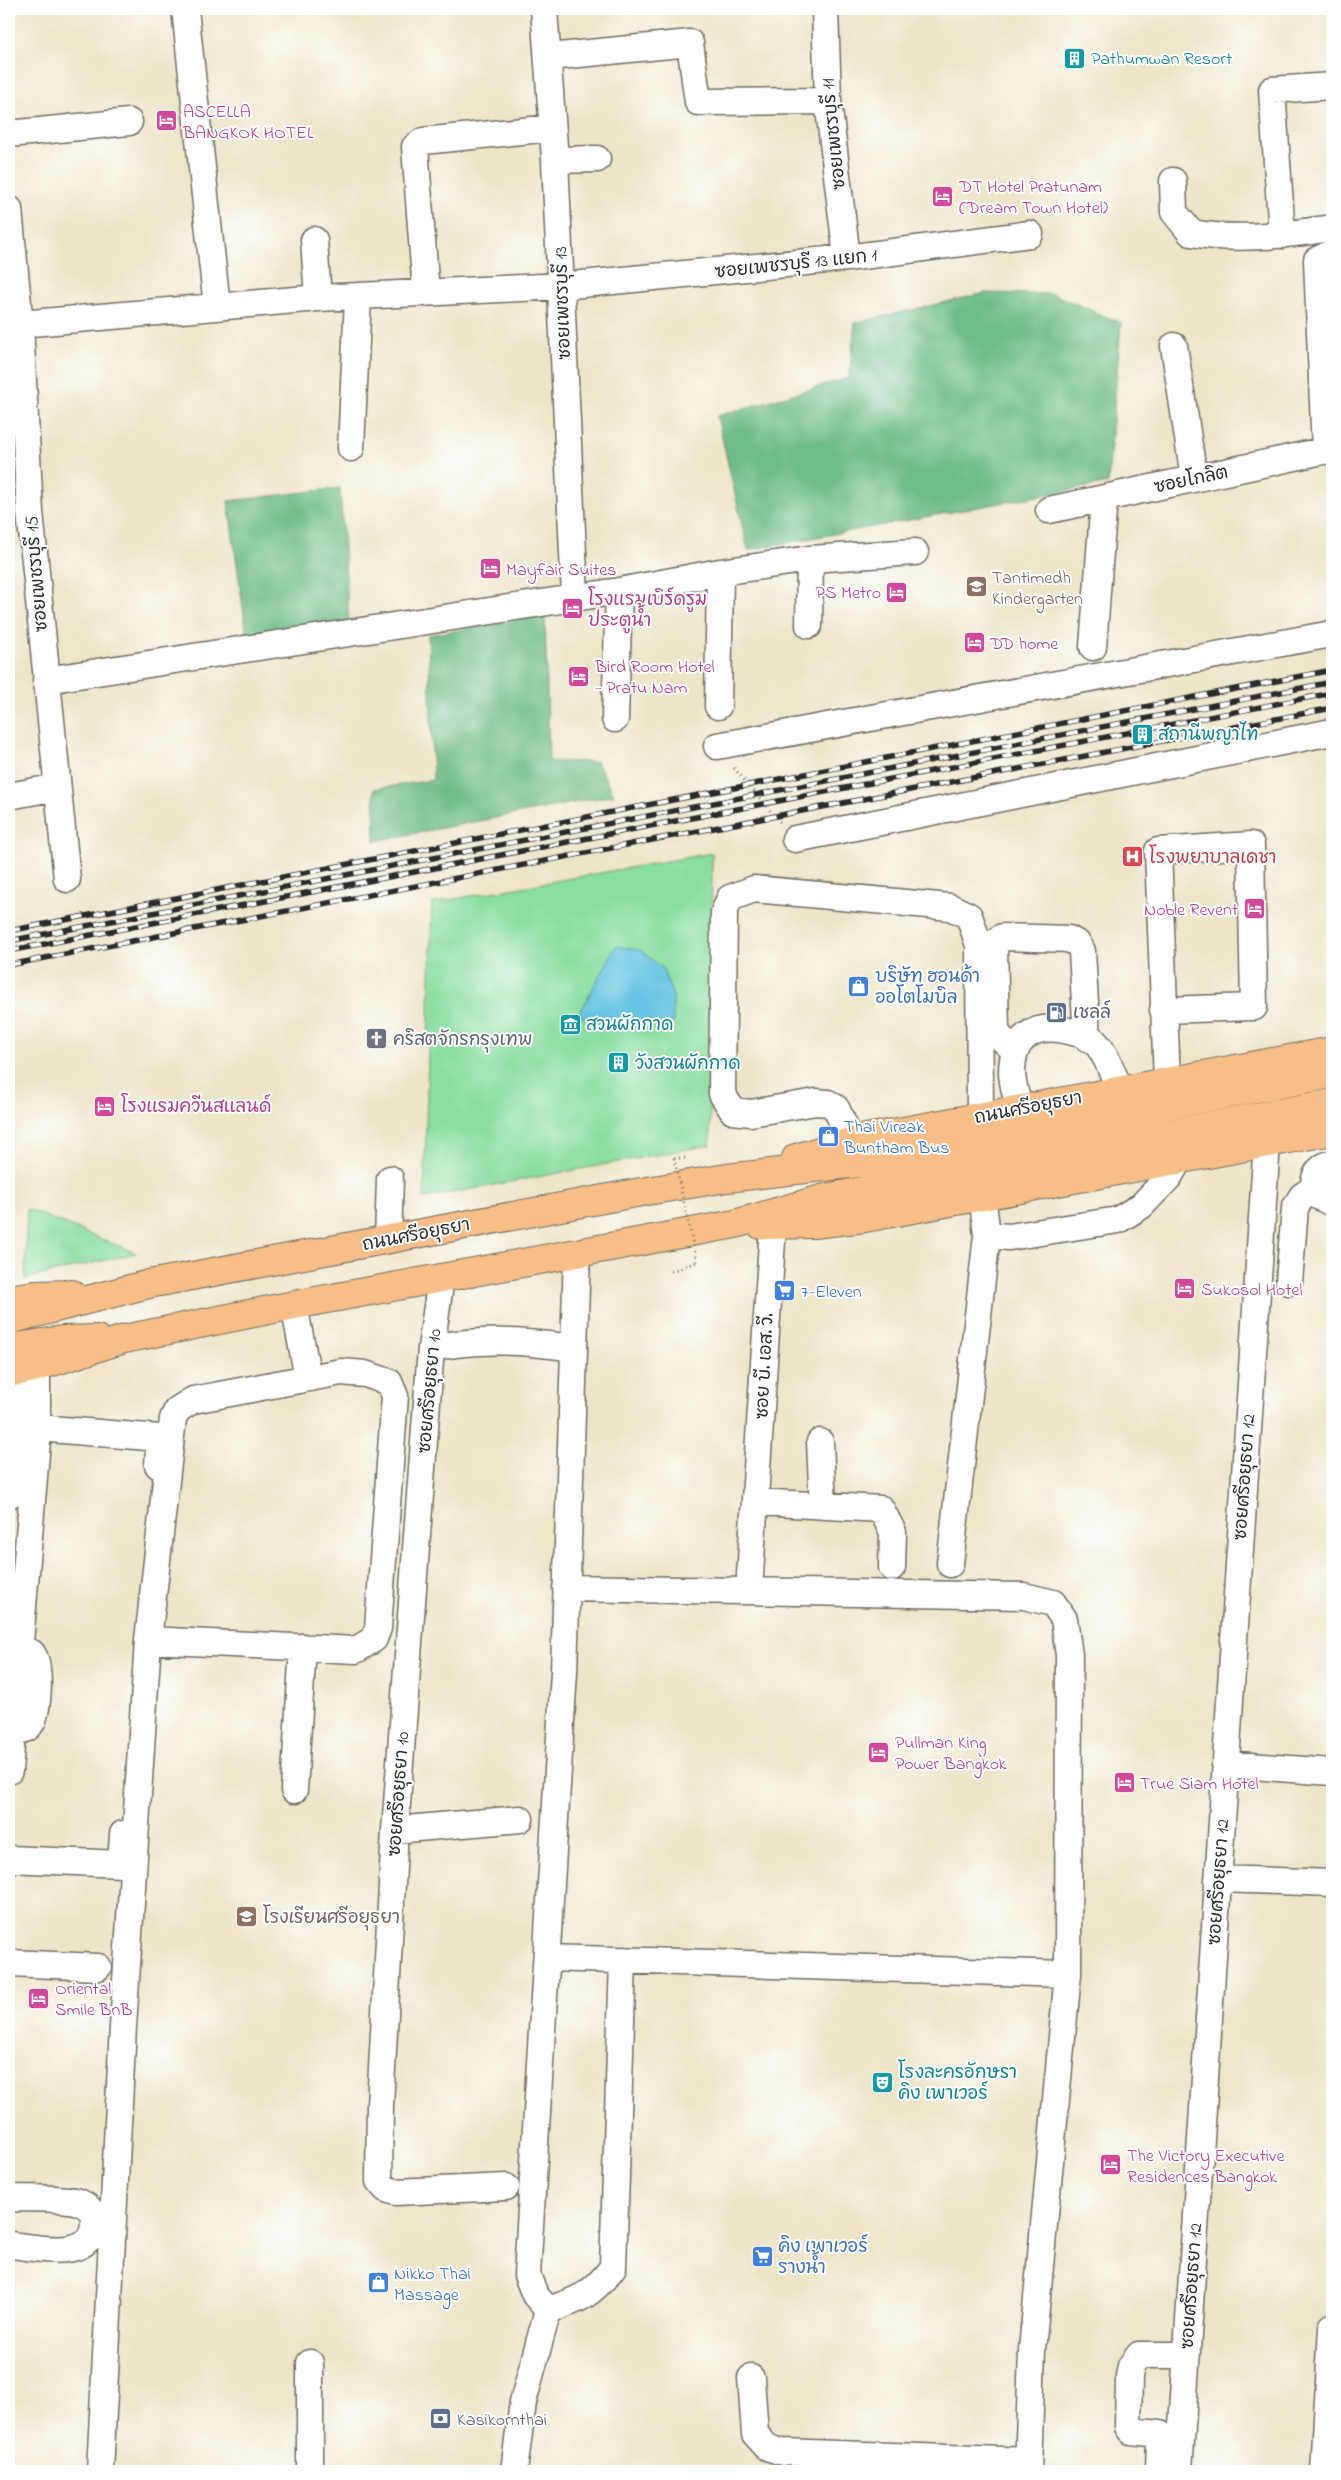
<svg xmlns="http://www.w3.org/2000/svg" width="1341" height="2480" viewBox="0 0 1341 2480" font-family="'Indie Flower','Playpen Sans Thai',sans-serif">
  <style>
    .green { fill: #88dd9f; stroke: #5a8465 }
    .forest { fill: #6ebc86; stroke: #4c7458 }
    .water { fill: #63c3e1; stroke: #477786 }
    .lines { fill: none; stroke-linecap: round; stroke-linejoin: round }
    .minor-casing { stroke: #6f6c62; stroke-width: 29 }
    .major-casing { stroke: #6f6c62; stroke-width: 30 }
    .path { stroke: #6f6c62; stroke-width: 3; stroke-dasharray: 1 4; stroke-linecap: butt }
    .minor { stroke: #fff; stroke-width: 26 }
    .major { stroke: #f7be87; stroke-width: 28 }
    .rail-casing { stroke: #2b2b2b; stroke-width: 5.5 }
    .rail { stroke: #fff; stroke-width: 4; stroke-dasharray: 11; stroke-linecap: butt }
    .path-bridge { stroke: #6f6c62; stroke-width: 3; stroke-dasharray: 1 4; stroke-linecap: butt }
    .labels { text-anchor: middle; stroke-width: 4; stroke-linejoin: round; paint-order: stroke }
    .culture-label { font-size: 18px; fill: #0d838f; stroke: #fff; text-anchor: start }
    .hotel-label { font-size: 18px; fill: #b23c85; stroke: #fff; text-anchor: start }
    .street-label { font-size: 18px; fill: #2b2b2b; stroke: #fff }
    .education-label { font-size: 18px; fill: #785e54; stroke: #fff; text-anchor: start }
    .health-label { font-size: 18px; fill: #be3a42; stroke: #fff; text-anchor: start }
    .shop-label { font-size: 18px; fill: #366cbe; stroke: #fff; text-anchor: start }
    .service-label { font-size: 18px; fill: #4e5e75; stroke: #fff; text-anchor: start }
    .worship-label { font-size: 18px; fill: #5b616d; stroke: #fff; text-anchor: start }
  </style>
  <rect width="100%" height="100%" fill="#fff"/>
  <filter id="ink" filterUnits="userSpaceOnUse"><feTurbulence type="fractalNoise" baseFrequency=".02" numOctaves="2"/><feDisplacementMap in="SourceGraphic" scale="10" xChannelSelector="R" yChannelSelector="G"/><feConvolveMatrix kernelMatrix="1 2 1 2 8 2 1 2 1" color-interpolation-filters="sRGB"/></filter>
  <filter id="wash" filterUnits="userSpaceOnUse"><feTurbulence type="fractalNoise" baseFrequency=".0096" numOctaves="4" result="noise"/><feDisplacementMap in="SourceGraphic" scale="20" xChannelSelector="R" yChannelSelector="G"/><feGaussianBlur stdDeviation="1.12" result="paint"/><feColorMatrix in="noise" values="0 0 0 0 0 0 0 0 0 0 0 0 0 0 0 0 0 1.4 0 .05"/><feComposite in="paint" operator="in"/></filter>
  <g filter="url(#wash)">
    <rect width="100%" height="100%" fill="#eee5c8"/>
    <path class="green" d="M712,853L710,1145L424,1198L432,903Z
      M27,1209L136,1253L25,1279Z"/>
    <path class="forest" d="M985,293L1053,294L1121,323L1108,483L748,550L717,416L849,378L855,323Z
      M340,488L349,622L247,636L228,501Z
      M545,616L549,761L597,762L614,795L375,841L374,789L433,780L428,635Z"/>
    <path class="water" d="M616,946L640,950L662,968L673,996V1023C642,1028 609,1022 578,1016Z"/>
  </g>
  <g filter="url(#ink)">
    <g class="lines">
      <defs>
        <path id="minor" d="M185,9L217,307
          M544,9L555,160L575,597
          M825,9L828,101L847,258
          M549,57L690,43L698,102L828,101
          M9,134L129,122
          M555,160L597,159
          M1173,181L1174,212L1191,233C1237,241 1286,235 1332,228
          M9,209L20,325L30,512L67,879
          M1282,235L1272,90L1332,86
          M314,240L318,298
          M426,293L415,147L423,141L552,128
          M9,325L318,298L562,286L847,258L1030,234
          M1174,346L1194,478
          M351,448L358,298
          M1325,451L1317,260L1332,253
          M1049,510L1332,449
          M809,625L810,559
          M1093,647L1104,498
          M46,680L619,591L720,572L810,559L915,552
          M718,706L720,572
          M615,719L619,591
          M717,746L1332,634
          M9,796L57,787
          M795,839L1332,732
          M1163,1010L1254,1007L1251,845L1158,851L1167,1082
          M1015,1051L999,1036L996,1029L994,946L997,941L1002,937L1069,939L1078,944L1082,951L1087,1038
          M1019,1109C1017,1097 1012,1084 1012,1072C1012,1038 1033,1024 1064,1030C1074,1032 1090,1035 1096,1043C1107,1055 1113,1075 1120,1090
          M851,1141L836,1108L828,1103L816,1102L751,1113L733,1111L722,1094L724,912L730,898L754,889L950,907L969,916L979,945L980,1116
          M1332,1164C1321,1165 1315,1173 1314,1184L1318,1196L1332,1203
          M982,1195L987,1235L1009,1237L1118,1220L1141,1206L1169,1177L1180,1158
          M388,1240L390,1179
          M441,1278L431,1348L395,1830L380,2105L379,2181L386,2189L395,2192L506,2187
          M1289,1282L1295,1208L1302,1196L1314,1188
          M294,1305L308,1378
          M431,1348C483,1338 522,1341 574,1348
          M38,1428L160,1438L158,1465
          M820,1442L823,1506
          M9,1495L17,1371
          M756,1502L881,1509L893,1532L892,1567
          M950,1564L987,1235
          M750,1575L773,1226
          M566,1588L1024,1596L1053,1603L1064,1619L1069,1655L1068,1974L1032,2350L1028,2471
          M12,1730C19,1730 26,1731 30,1725C39,1713 41,1665 32,1653L19,1651
          M1225,1764L1332,1772
          M9,1771L37,1442V1367
          M294,1790L303,1647
          M395,1830L520,1819
          M9,1859L121,1864L123,1834
          M1218,1879L1332,1883
          M547,1958L1068,1974
          M9,1963L98,1967
          M9,2198C27,2199 62,2197 78,2202C87,2205 94,2211 94,2221C94,2263 37,2247 9,2245
          M548,2310L535,2295L527,2275L564,1672L577,1253
          M548,2310C580,2300 593,2294 613,2267L623,1960
          M751,2378L755,2434L767,2447L782,2452L1028,2461
          M100,2471L123,2027L148,1640L173,1419L177,1410L193,1400L341,1372L365,1374L389,1382L395,1396L378,1628L374,1639L356,1650L148,1640
          M310,2471V2363
          M514,2471L523,2402L548,2310
          M1159,2471L1160,2434L1131,2431L1128,2427L1129,2377L1131,2366L1139,2355H1186
          M1179,2471L1267,1142
          M1324,2471L1332,2327"/>
        <path id="major" d="M796,1158L861,1139L1332,1051
          M761,1225L814,1224L865,1218L1332,1131
          M9,1299L34,1295L72,1294
          M9,1320L149,1284L641,1192L727,1178L868,1162L1332,1074
          M9,1348L62,1340L97,1339
          M9,1373L37,1367L124,1339L294,1305L735,1224L825,1198L1332,1103"/>
      </defs>
      <use href="#minor" class="minor-casing"/>
      <use href="#major" class="major-casing"/>
      <path class="path" d="M734,768L780,822
        M674,1158H686
        M671,1271L697,1262"/>
      <use href="#minor" class="minor"/>
      <use href="#major" class="major"/>
      <defs>
        <path id="rail" d="M9,931L1332,670
          M9,941L1332,682
          M9,951L1332,693
          M9,965L1332,708"/>
      </defs>
      <use href="#rail" class="rail-casing"/>
      <use href="#rail" class="rail"/>
      <path class="path-bridge" d="M674,1158L697,1262"/>
    </g>
  </g>
  <defs>
    <symbol id="building-square" viewBox="-11 -11 22 22"><rect x="-9" y="-9" width="18" height="18" rx="4" fill="#0f9aa8" stroke="#fff"/><path d="M-4-6H4V6H1V3H-1V6H-4ZM-2.5-4.3h1.7v1.8h-1.7ZM.8-4.3h1.7v1.8H.8ZM-2.5-1h1.7V.8h-1.7ZM.8-1h1.7V.8H.8Z" fill="#fff"/></symbol>
    <symbol id="hotel-square" viewBox="-11 -11 22 22"><rect x="-9" y="-9" width="18" height="18" rx="4" fill="#d1479c" stroke="#fff"/><path d="M-6-4.5h1.5V1H6V5H4.5V3h-9V5H-6ZM-4 0a1.8 1.8 0 1 1 3.6 0ZM.5 0V-2.5h3Q6-2.5 6 0Z" fill="#fff"/></symbol>
    <symbol id="school-square" viewBox="-11 -11 22 22"><rect x="-9" y="-9" width="18" height="18" rx="4" fill="#8d6e63" stroke="#fff"/><path d="M0-5L7-2L0 1L-7-2ZM-4 1L0 2.5L4 1V4Q0 6-4 4Z" fill="#fff"/></symbol>
    <symbol id="hospital-square" viewBox="-11 -11 22 22"><rect x="-9" y="-9" width="18" height="18" rx="4" fill="#e0444e" stroke="#fff"/><path d="M-5-5h3v3.5h4V-5h3V5h-3V1.5h-4V5h-3Z" fill="#fff"/></symbol>
    <symbol id="shop-square" viewBox="-11 -11 22 22"><rect x="-9" y="-9" width="18" height="18" rx="4" fill="#3f7fe0" stroke="#fff"/><path d="M-5-2.5h2.3a2.7 3.5 0 0 1 5.4 0H5L5.5 6h-11ZM-1.5-2.5h3a1.5 2.3 0 0 0-3 0Z" fill="#fff"/></symbol>
    <symbol id="fuel-square" viewBox="-11 -11 22 22"><rect x="-9" y="-9" width="18" height="18" rx="4" fill="#5c6f8a" stroke="#fff"/><path d="M-5.5-6h7V0h2V4h1.3V-2.5L3-4.5l.8-.8L6-3V5H2.5V1h-1V6h-7ZM-4.2-4.7v3.2H.2V-4.7Z" fill="#fff"/></symbol>
    <symbol id="museum-square" viewBox="-11 -11 22 22"><rect x="-9" y="-9" width="18" height="18" rx="4" fill="#0f9aa8" stroke="#fff"/><path d="M0-6L6-3V-2H-6V-3ZM-5-1h2V3h-2ZM-1-1h2V3h-2ZM3-1h2V3H3ZM-6 4H6V6H-6Z" fill="#fff"/></symbol>
    <symbol id="church-square" viewBox="-11 -11 22 22"><rect x="-9" y="-9" width="18" height="18" rx="4" fill="#6b7280" stroke="#fff"/><path d="M-1.2-6h2.4v3.5h3.3v2.4h-3.3V6h-2.4V-.1h-3.3v-2.4h3.3Z" fill="#fff"/></symbol>
    <symbol id="supermarket-square" viewBox="-11 -11 22 22"><rect x="-9" y="-9" width="18" height="18" rx="4" fill="#3f7fe0" stroke="#fff"/><path d="M-6-5.5h2.5l.6 2H6L4.5 2H-2.5L-4.4-4H-6ZM-1.5 3.2a1.3 1.3 0 1 0 .1 0ZM3 3.2a1.3 1.3 0 1 0 .1 0Z" fill="#fff"/></symbol>
    <symbol id="theatre-square" viewBox="-11 -11 22 22"><rect x="-9" y="-9" width="18" height="18" rx="4" fill="#0f9aa8" stroke="#fff"/><path d="M-5-5.5Q0-4 5-5.5V0Q5 5 0 6Q-5 5-5 0ZM-3.3-2.5H-1v1.5H-3.3ZM1-2.5H3.3v1.5H1ZM-2.8 1Q0 5.5 2.8 1Z" fill="#fff"/></symbol>
    <symbol id="bank-square" viewBox="-11 -11 22 22"><rect x="-9" y="-9" width="18" height="18" rx="4" fill="#5c6f8a" stroke="#fff"/><path d="M-6-4H6V4H-6ZM0-2.3a2.3 2.3 0 1 0 0 4.6a2.3 2.3 0 1 0 0-4.6Z" fill="#fff"/></symbol>
  </defs>
  <g fill-rule="evenodd">
    <use href="#building-square" x="1062" y="46" width="25" height="25"/>
    <use href="#hotel-square" x="154" y="108" width="25" height="25"/>
    <use href="#hotel-square" x="930" y="184" width="25" height="25"/>
    <use href="#hotel-square" x="478" y="556" width="25" height="25"/>
    <use href="#school-square" x="964" y="574" width="25" height="25"/>
    <use href="#hotel-square" x="884" y="580" width="25" height="25"/>
    <use href="#hotel-square" x="560" y="596" width="25" height="25"/>
    <use href="#hotel-square" x="962" y="630" width="25" height="25"/>
    <use href="#hotel-square" x="566" y="664" width="25" height="25"/>
    <use href="#building-square" x="1130" y="722" width="25" height="25"/>
    <use href="#hospital-square" x="1120" y="844" width="25" height="25"/>
    <use href="#hotel-square" x="1242" y="896" width="25" height="25"/>
    <use href="#shop-square" x="846" y="974" width="25" height="25"/>
    <use href="#fuel-square" x="1044" y="1000" width="25" height="25"/>
    <use href="#museum-square" x="558" y="1012" width="25" height="25"/>
    <use href="#church-square" x="364" y="1026" width="25" height="25"/>
    <use href="#building-square" x="606" y="1050" width="25" height="25"/>
    <use href="#hotel-square" x="92" y="1094" width="25" height="25"/>
    <use href="#shop-square" x="816" y="1124" width="25" height="25"/>
    <use href="#hotel-square" x="1172" y="1276" width="25" height="25"/>
    <use href="#supermarket-square" x="772" y="1278" width="25" height="25"/>
    <use href="#hotel-square" x="866" y="1740" width="25" height="25"/>
    <use href="#hotel-square" x="1112" y="1770" width="25" height="25"/>
    <use href="#school-square" x="234" y="1904" width="25" height="25"/>
    <use href="#hotel-square" x="26" y="1986" width="25" height="25"/>
    <use href="#theatre-square" x="870" y="2070" width="25" height="25"/>
    <use href="#hotel-square" x="1098" y="2152" width="25" height="25"/>
    <use href="#supermarket-square" x="750" y="2244" width="25" height="25"/>
    <use href="#shop-square" x="366" y="2270" width="25" height="25"/>
    <use href="#bank-square" x="428" y="2406" width="25" height="25"/>
  </g>
  <g class="labels">
    <g class="culture-label">
      <text x="1091" y="64">Pathumwan Resort</text>
      <text x="1158" y="740">สถานีพญาไท</text>
      <text x="586" y="1030">สวนผักกาด</text>
      <text x="635" y="1069">วังสวนผักกาด</text>
      <text x="898" y="2078">โรงละครอักษรา<tspan x="898" dy="21">คิง เพาเวอร์</tspan></text>
    </g>
    <g class="hotel-label">
      <text x="183" y="117">ASCELLA<tspan x="183" dy="21">BANGKOK HOTEL</tspan></text>
      <text x="959" y="192">DT Hotel Pratunam<tspan x="959" dy="21">(Dream Town Hotel)</tspan></text>
      <text x="506" y="575">Mayfair Suites</text>
      <text x="881" y="598" text-anchor="end">PS Metro</text>
      <text x="588" y="605">โรงแรมเบิร์ดรูม<tspan x="588" dy="21">ประตูน้ำ</tspan></text>
      <text x="990" y="649">DD home</text>
      <text x="595" y="672">Bird Room Hotel<tspan x="595" dy="21">- Pratu Nam</tspan></text>
      <text x="1238" y="915" text-anchor="end">Noble Revent</text>
      <text x="121" y="1112">โรงแรมควีนสแลนด์</text>
      <text x="1201" y="1295">Sukosol Hotel</text>
      <text x="895" y="1748">Pullman King<tspan x="895" dy="21">Power Bangkok</tspan></text>
      <text x="1140" y="1789">True Siam Hotel</text>
      <text x="55" y="1994">Oriental<tspan x="55" dy="21">Smile BnB</tspan></text>
      <text x="1127" y="2161">The Victory Executive<tspan x="1127" dy="21">Residences Bangkok</tspan></text>
    </g>
    <g class="street-label">
      <text transform="translate(833 134) rotate(-96)" y="6">ซอยเพชรบุรี 11</text>
      <text transform="translate(796 263) rotate(-6)" y="6">ซอยเพชรบุรี 13 แยก 1</text>
      <text transform="translate(562 303) rotate(-92)" y="6">ซอยเพชรบุรี 13</text>
      <text transform="translate(1191 479) rotate(-12)" y="6">ซอยโกลิต</text>
      <text transform="translate(36 574) rotate(-95)" y="6">ซอยเพชรบุรี 15</text>
      <text transform="translate(1028 1107) rotate(-11)" y="6">ถนนศรีอยุธยา</text>
      <text transform="translate(416 1234) rotate(-11)" y="6">ถนนศรีอยุธยา</text>
      <text transform="translate(764 1366) rotate(-87)" y="6">ซอย บี. เอส. วี.</text>
      <text transform="translate(429 1391) rotate(-85)" y="6">ซอยศรีอยุธยา 10</text>
      <text transform="translate(1244 1477) rotate(-86)" y="6">ซอยศรีอยุธยา 12</text>
      <text transform="translate(398 1794) rotate(-86)" y="6">ซอยศรีอยุธยา 10</text>
      <text transform="translate(1218 1882) rotate(-86)" y="6">ซอยศรีอยุธยา 12</text>
      <text transform="translate(1191 2286) rotate(-86)" y="6">ซอยศรีอยุธยา 12</text>
    </g>
    <g class="education-label">
      <text x="992" y="583">Tantimedh<tspan x="992" dy="21">Kindergarten</tspan></text>
      <text x="263" y="1923">โรงเรียนศรีอยุธยา</text>
    </g>
    <g class="health-label">
      <text x="1149" y="863">โรงพยาบาลเดชา</text>
    </g>
    <g class="shop-label">
      <text x="875" y="982">บริษัท ฮอนด้า<tspan x="875" dy="21">ออโตโมบิล</tspan></text>
      <text x="844" y="1132">Thai Vireak<tspan x="844" dy="21">Buntham Bus</tspan></text>
      <text x="801" y="1297">7-Eleven</text>
      <text x="778" y="2252">คิง เพาเวอร์<tspan x="778" dy="21">รางน้ำ</tspan></text>
      <text x="394" y="2279">Nikko Thai<tspan x="394" dy="21">Massage</tspan></text>
    </g>
    <g class="service-label">
      <text x="1073" y="1018">เชลล์</text>
      <text x="457" y="2425">Kasikornthai</text>
    </g>
    <g class="worship-label">
      <text x="393" y="1045">คริสตจักรกรุงเทพ</text>
    </g>
  </g>
  <rect width="1341" height="2480" fill="none" stroke="#fff" stroke-width="30"/>
</svg>
